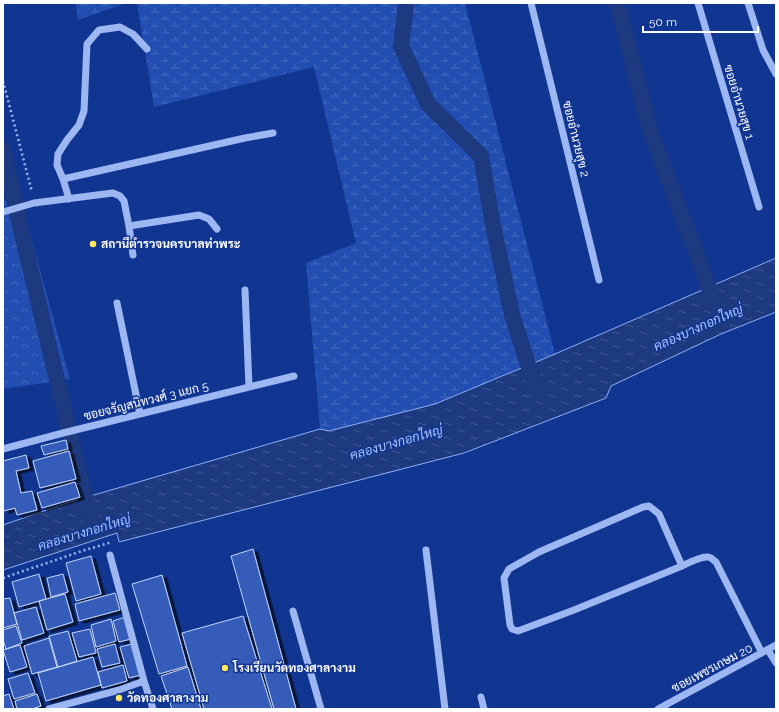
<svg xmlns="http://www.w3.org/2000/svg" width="779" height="712" viewBox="0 0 779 712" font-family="Raleway,Sarabun,sans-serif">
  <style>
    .forest { fill: url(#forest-crowns) }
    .wetland { fill: url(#wetland-marsh) }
    .water { fill: url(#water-ripples); stroke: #8eaff6 }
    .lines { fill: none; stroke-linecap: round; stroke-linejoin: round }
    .canal { stroke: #1d397f; stroke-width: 16 }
    .building { fill: #345cb9; stroke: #c4d6fd; filter: url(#shadow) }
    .path { stroke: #9db7f3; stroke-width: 2.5; stroke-dasharray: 2 3; stroke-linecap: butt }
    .minor { stroke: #9db7f3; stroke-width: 7 }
    .poi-dot { fill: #ffe95f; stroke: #113692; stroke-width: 1.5 }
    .labels { text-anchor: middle; stroke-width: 3; stroke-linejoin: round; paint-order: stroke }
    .street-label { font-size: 12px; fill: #fff; stroke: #113692 }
    .poi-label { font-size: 12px; font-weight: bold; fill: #fff; stroke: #113692; text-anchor: start }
    .water-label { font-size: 13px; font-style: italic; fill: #a9c2fa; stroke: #113692 }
  </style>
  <defs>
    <pattern id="forest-crowns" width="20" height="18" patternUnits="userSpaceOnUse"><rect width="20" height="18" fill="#224eb1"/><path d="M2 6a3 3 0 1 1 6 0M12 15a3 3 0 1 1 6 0" fill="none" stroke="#4369bd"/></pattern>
    <pattern id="wetland-marsh" width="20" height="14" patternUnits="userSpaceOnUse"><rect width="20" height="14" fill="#224eb1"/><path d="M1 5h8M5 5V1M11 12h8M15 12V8" fill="none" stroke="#4369bd"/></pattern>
    <pattern id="water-ripples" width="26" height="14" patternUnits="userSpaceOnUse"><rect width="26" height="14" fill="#1d397f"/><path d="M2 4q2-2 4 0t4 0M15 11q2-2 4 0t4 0" fill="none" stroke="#3f5792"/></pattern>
    <filter id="shadow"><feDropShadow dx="4.5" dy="2.5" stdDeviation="0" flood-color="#0009"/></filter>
  </defs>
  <rect width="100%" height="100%" fill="#113692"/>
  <path class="forest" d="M22,199L26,219L70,379L3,389V201Z"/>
  <path class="wetland" d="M76,3H126L78,20Z
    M137,3H465L555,354L435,404L329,431L320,429L306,263L356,243L314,67L154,107Z"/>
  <path class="water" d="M776,258V312L721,334L611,386L606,398L464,453L119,542L117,533L3,570V525L70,502L320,429L329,431L435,404L555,354Z"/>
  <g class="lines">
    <path class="canal" d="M406,3L401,46L428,104L481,156L493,225L512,315L535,386
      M617,3L651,133L697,255L716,307
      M3,149L21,230L90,517"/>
  </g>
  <path class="building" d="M66,440L68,449L44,455L41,446Z
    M69,451L76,479L40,488L33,461Z
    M26,455L29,468L16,471L21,493L32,491L37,510L17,515L15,508L4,511L3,507V461Z
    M75,482L80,497L42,508L37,493Z
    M253,549L296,709H274L231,556Z
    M91,556L101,594L76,601L66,563Z
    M39,574L46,599L19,607L12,582Z
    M63,574L68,592L51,597L47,578Z
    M162,575L187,666L159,674L132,584Z
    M115,593L120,610L79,621L75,604Z
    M65,594L73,622L47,630L39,601Z
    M10,598L17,624L3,628V599Z
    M36,607L44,633L22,640L14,613Z
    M243,616L272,709H204L182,633Z
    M125,617L131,639L119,642L113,621Z
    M111,619L116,641L96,647L91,625Z
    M16,626L22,643L6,649L3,640V630Z
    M90,629L96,653L79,657L72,633Z
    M68,631L77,661L58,667L49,636Z
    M49,638L57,667L32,674L24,646Z
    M115,644L120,663L102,667L97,649Z
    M132,644L141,675L129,678L120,647Z
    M20,645L27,667L10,672L3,650Z
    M93,657L101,685L46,701L38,673Z
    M123,665L127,681L102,688L98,672Z
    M188,667L201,709H172L161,676Z
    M28,673L35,693L14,699L8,679Z
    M9,694L14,709H3V696Z
    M37,694L41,706L32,709H17L15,701Z"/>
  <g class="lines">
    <path class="path" d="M3,81L32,192
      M3,578L82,551L112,542"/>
    <path class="minor" d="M531,3L599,280
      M698,3L759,207
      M748,3L763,50L776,74
      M63,179L245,138L273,133
      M69,199L63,179L57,165L58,154L67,140L79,125L84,111L87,44L99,30L120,27L133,34L147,49
      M3,212L34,203L113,193L120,196L124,201L129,226L199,215L209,219L217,229
      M129,226L133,255
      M245,290L249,387
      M117,303L140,414
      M3,449L63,433L294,376
      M426,550L445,709
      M110,555L144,681
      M682,566L659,514L649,506L643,507L539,552L509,569L504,578L510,625L512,629L518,631L574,610L682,566C688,563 701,556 708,557C711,557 713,560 716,562L762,653
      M293,611L321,709
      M768,650L776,663
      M481,697L484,709
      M49,709L119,690L144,681L153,709
      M658,709L776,645"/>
  </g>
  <g class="poi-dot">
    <circle cx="93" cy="244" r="4"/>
    <circle cx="225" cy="668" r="4"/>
    <circle cx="119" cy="698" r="4"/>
  </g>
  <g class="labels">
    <g class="street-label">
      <text transform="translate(739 102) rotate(73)" y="4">ซอยอำนวยสุข 1</text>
      <text transform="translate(576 139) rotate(76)" y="4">ซอยอำนวยสุข 2</text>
      <text transform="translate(146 401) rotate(-14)" y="4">ซอยจรัญสนิทวงศ์ 3 แยก 5</text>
      <text transform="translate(712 668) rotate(-28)" y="4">ซอยเพชรเกษม 20</text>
    </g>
    <g class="poi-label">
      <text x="101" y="248">สถานีตำรวจนครบาลท่าพระ</text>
      <text x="233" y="672">โรงเรียนวัดทองศาลางาม</text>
      <text x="127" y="702">วัดทองศาลางาม</text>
    </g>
    <g class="water-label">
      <text transform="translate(698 327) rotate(-24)" y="5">คลองบางกอกใหญ่</text>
      <text transform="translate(396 442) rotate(-16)" y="5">คลองบางกอกใหญ่</text>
      <text transform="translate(84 532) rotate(-17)" y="5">คลองบางกอกใหญ่</text>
    </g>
  </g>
  <rect width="779" height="712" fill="none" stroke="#ffffff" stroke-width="8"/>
  <path d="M643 26v6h115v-6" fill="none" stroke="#ffffff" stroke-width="2"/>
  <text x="649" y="26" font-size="12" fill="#ffffff" stroke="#113692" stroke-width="3" paint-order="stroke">50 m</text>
</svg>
